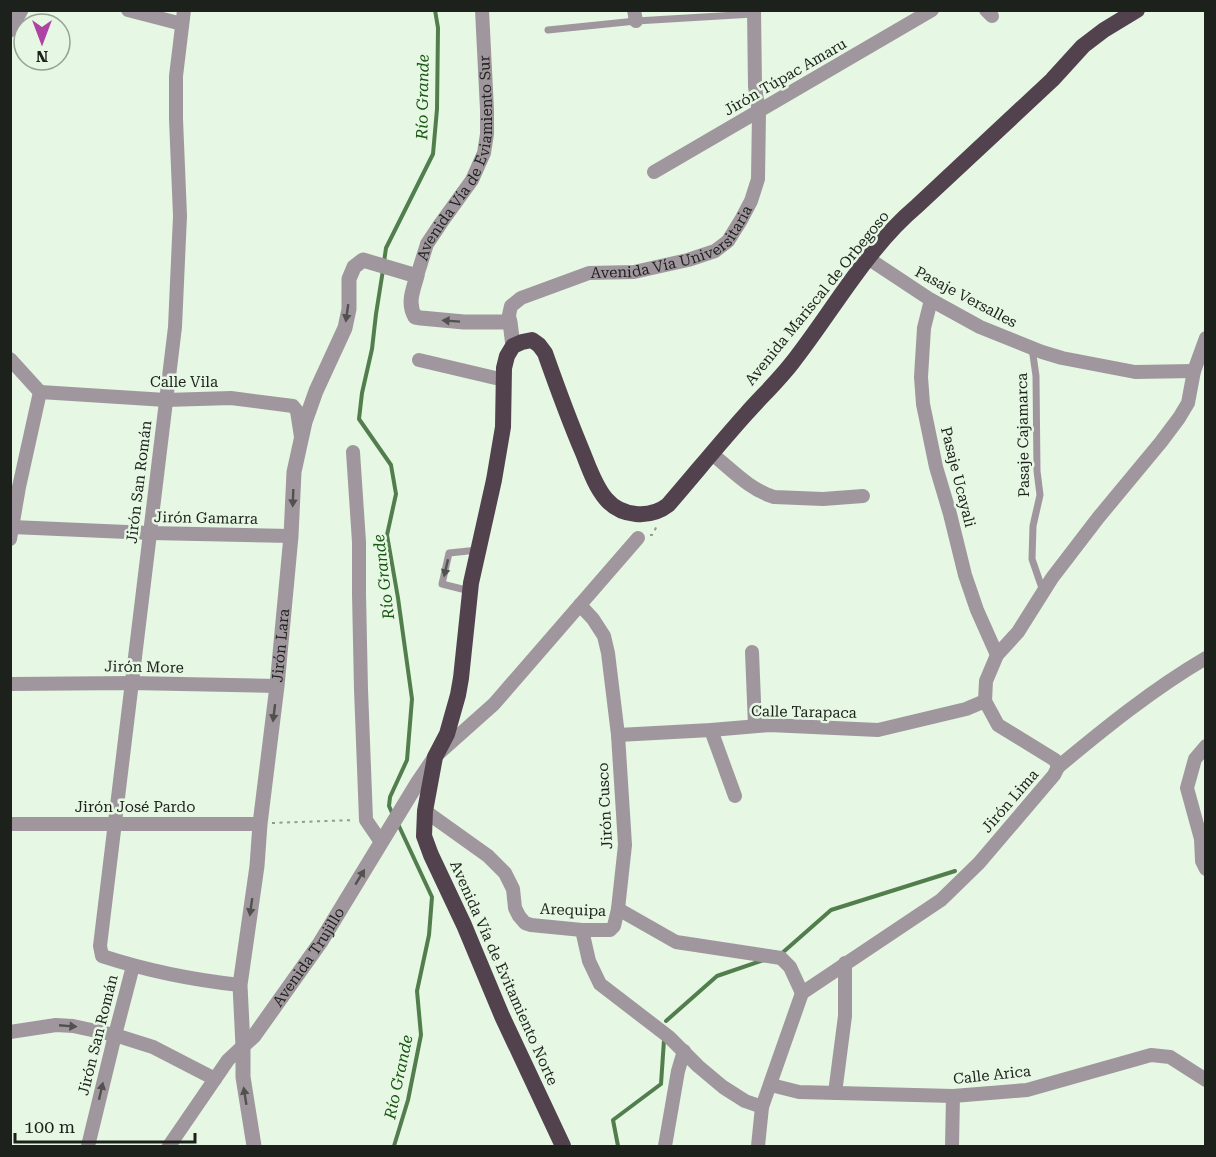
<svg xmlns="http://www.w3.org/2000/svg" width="1216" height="1157" viewBox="0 0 1216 1157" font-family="'Roboto Serif',serif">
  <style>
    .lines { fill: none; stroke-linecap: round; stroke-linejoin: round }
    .stream { stroke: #527e4d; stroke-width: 4 }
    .path { stroke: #909c8e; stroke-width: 2; stroke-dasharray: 3 4.5; stroke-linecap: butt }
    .service { stroke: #a0979e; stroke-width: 7 }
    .minor { stroke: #a0979e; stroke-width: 14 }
    .tertiary { stroke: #a0979e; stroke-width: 15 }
    .trunk { stroke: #51424e; stroke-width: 16 }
    .oneway { fill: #51514f }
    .labels { text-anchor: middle; stroke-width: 5; stroke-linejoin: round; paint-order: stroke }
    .street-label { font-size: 15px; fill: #1c221b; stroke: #e6f7e4 }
    .water-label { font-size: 16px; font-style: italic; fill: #185612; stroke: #e6f7e4 }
  </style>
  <rect width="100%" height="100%" fill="#e6f7e4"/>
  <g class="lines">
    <path class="stream" d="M384,262L386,248L433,154L437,109L438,28L435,10
      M383,270L376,314L372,349L362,393L359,419L391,465L396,494L387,535L398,598L412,699L407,760L390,797L389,806L393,815
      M781,954L831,910L955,871
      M666,1021L717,976L764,960
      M394,1146L408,1100L421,1035L417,991L429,935L432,897L398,824
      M618,1146L613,1120L661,1084L664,1040"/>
    <path class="path" d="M650,535H652L657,526
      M272,823L354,820"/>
    <path class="service" d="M548,30L636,21L753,14
      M1032,348L1036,376L1037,471L1040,495L1033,526L1032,559L1043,591
      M470,591L442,584L449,553L478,550"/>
    <g class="minor">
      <path d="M128,10L182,24"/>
      <path d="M184,10L176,76V119L180,216L175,327L100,946L102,956C148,971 193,980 240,985"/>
      <path d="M634,10L636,21"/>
      <path d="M986,10L992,16"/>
      <path d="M654,172L932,10"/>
      <path d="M869,259L931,300L980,327L1042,352L1062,358L1135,372L1194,371"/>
      <path id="s1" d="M417,276L427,244L441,223L472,180L484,153L487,134V110L482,10"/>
      <path d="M931,300L924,328L921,377L923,404L936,467L950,514L965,575L977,610L997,655"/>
      <path id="s2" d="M510,322L509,315L511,306L521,298L589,273L634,272L688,260L715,251L728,241L741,220L751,201L758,179L759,112L755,87L754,10"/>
      <path d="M10,359L40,392"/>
      <path d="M419,360L504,380"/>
      <path d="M40,392L166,400L231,398L293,406L297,411L301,437"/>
      <path d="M353,452L359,542V594L361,689L366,820L381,842"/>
      <path d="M712,454C731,469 750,490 774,497L823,499L863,496"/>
      <path d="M12,527L150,533L291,536"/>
      <path d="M10,539L19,487L40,392"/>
      <path d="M752,652L755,726"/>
      <path d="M10,684L131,683L277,686"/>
      <path d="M711,730L735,796"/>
      <path d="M618,735L711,730L769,725L878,730L966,709L985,701"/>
      <path d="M1206,746L1195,759L1187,788L1201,839L1202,861L1206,869"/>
      <path d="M439,753L494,704L638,538"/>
      <path d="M1058,767C1105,728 1153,689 1206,658"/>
      <path d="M425,811L488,856L505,873L513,889L515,908L519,916L525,923L531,925L582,930H610L614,926L618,909L625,845L618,735L608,653L604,636L593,619L580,605"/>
      <path d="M10,824H260"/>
      <path d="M618,909L676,942L781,958L790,967L802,993"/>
      <path d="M582,930L589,961L600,984L669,1037L698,1066L723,1087L745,1101L762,1107"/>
      <path d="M10,1032L56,1025L73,1026L115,1035L153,1047L215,1079"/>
      <path d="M771,1085L799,1092L953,1096L1027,1090L1151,1055L1170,1057L1206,1080"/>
      <path d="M835,1093L845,1016V963"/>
      <path d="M88,1146L115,1035L133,966"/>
      <path d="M169,1146L228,1060L243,1046"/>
      <path d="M665,1146L678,1071L684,1051"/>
      <path d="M758,1146L762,1107L802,993L941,900L979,863L1054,775L1058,767L1055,760L998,725L985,701L986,681L997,655L1018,632L1052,578L1098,518L1161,442L1179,418L1188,403L1194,371L1206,338"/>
      <path d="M952,1146L953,1096"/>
    </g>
    <g class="tertiary">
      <path d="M10,30L21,10"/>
      <path id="s3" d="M243,1046L254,1036L320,943L418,782L435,757"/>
      <path id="s4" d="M254,1146L243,1077V1046L240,985L257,866L260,824L277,686L291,536L294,472L305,422L316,391L345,328L349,309V279L354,267L363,260L417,276C413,290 407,303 415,317L421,318L464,322H510L513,346"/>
    </g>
    <path class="trunk" d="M563,1146L502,1016L464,925L431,855L424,836L425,811L435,757L447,734L458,695L461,678L471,583L494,480L503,427L504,368L507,356L513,346L522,342L532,340L539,345L545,353C557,387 569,420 583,453C589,468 595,486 606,499C621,517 650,519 668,505C694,475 719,444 746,414C761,397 778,381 792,363C833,311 866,249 917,206L1052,80L1083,46L1104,30L1137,10"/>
  </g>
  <defs><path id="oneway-solid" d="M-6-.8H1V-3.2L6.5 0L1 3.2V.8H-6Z" transform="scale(1.5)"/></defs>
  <g class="oneway">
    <use href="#oneway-solid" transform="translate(347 313) rotate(98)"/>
    <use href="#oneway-solid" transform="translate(451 321) rotate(-176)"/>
    <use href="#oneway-solid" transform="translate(293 498) rotate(92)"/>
    <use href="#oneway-solid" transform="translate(446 568) rotate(103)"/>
    <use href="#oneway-solid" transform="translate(274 713) rotate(97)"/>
    <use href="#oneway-solid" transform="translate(360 877) rotate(-59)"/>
    <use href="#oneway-solid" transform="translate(251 907) rotate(98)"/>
    <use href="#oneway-solid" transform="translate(68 1026) rotate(5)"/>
    <use href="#oneway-solid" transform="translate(101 1091) rotate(-77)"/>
    <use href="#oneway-solid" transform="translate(245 1096) rotate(-99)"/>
  </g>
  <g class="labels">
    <g class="street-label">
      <text transform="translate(785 77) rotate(-30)" y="5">Jirón Túpac Amaru</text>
      <text dy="5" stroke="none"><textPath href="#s1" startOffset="128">Avenida Vía de Eviamiento Sur</textPath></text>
      <text dy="5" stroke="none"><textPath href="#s2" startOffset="195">Avenida Vía Universitaria</textPath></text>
      <text transform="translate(966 297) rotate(28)" y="5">Pasaje Versalles</text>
      <text transform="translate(817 298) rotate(-51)" y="5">Avenida Mariscal de Orbegoso</text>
      <text x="184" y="387">Calle Vila</text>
      <text transform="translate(1023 435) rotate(-91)" y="5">Pasaje Cajamarca</text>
      <text transform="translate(958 477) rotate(76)" y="5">Pasaje Ucayali</text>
      <text transform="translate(139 482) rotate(-83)" y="5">Jirón San Román</text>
      <text transform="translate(206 518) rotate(1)" y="5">Jirón Gamarra</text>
      <text dy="5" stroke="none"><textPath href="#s4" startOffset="504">Jirón Lara</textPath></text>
      <text transform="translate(144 667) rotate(1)" y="5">Jirón More</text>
      <text transform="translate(804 712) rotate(1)" y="5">Calle Tarapaca</text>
      <text transform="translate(1010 801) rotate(-49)" y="5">Jirón Lima</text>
      <text transform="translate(605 806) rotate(-93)" y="5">Jirón Cusco</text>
      <text x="135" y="812">Jirón José Pardo</text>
      <text transform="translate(573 910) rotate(2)" y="5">Arequipa</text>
      <text dy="5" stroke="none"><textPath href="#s3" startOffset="111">Avenida Trujillo</textPath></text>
      <text transform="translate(504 973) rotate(66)" y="5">Avenida Vía de Evitamiento Norte</text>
      <text transform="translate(98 1035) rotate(-76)" y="5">Jirón San Román</text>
      <text transform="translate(992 1075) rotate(-6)" y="5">Calle Arica</text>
    </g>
    <g class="water-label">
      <text transform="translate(422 97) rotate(-89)" y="6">Río Grande</text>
      <text transform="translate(383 577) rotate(-97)" y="6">Río Grande</text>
      <text transform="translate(398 1077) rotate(-78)" y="6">Río Grande</text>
    </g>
  </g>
  <rect width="1216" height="1157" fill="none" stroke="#1c221b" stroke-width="24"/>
  <g transform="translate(42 42) rotate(180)"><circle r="28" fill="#e6f7e4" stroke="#95a294" stroke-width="1.5"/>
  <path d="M0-4.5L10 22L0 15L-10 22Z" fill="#af43a3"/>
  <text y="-9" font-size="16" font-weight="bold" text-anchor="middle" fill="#1c221b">N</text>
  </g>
  <path d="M15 1133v9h180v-9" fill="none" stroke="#1c221b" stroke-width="3"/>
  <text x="24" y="1133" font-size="18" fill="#1c221b" stroke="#e6f7e4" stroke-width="4.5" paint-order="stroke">100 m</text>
</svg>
